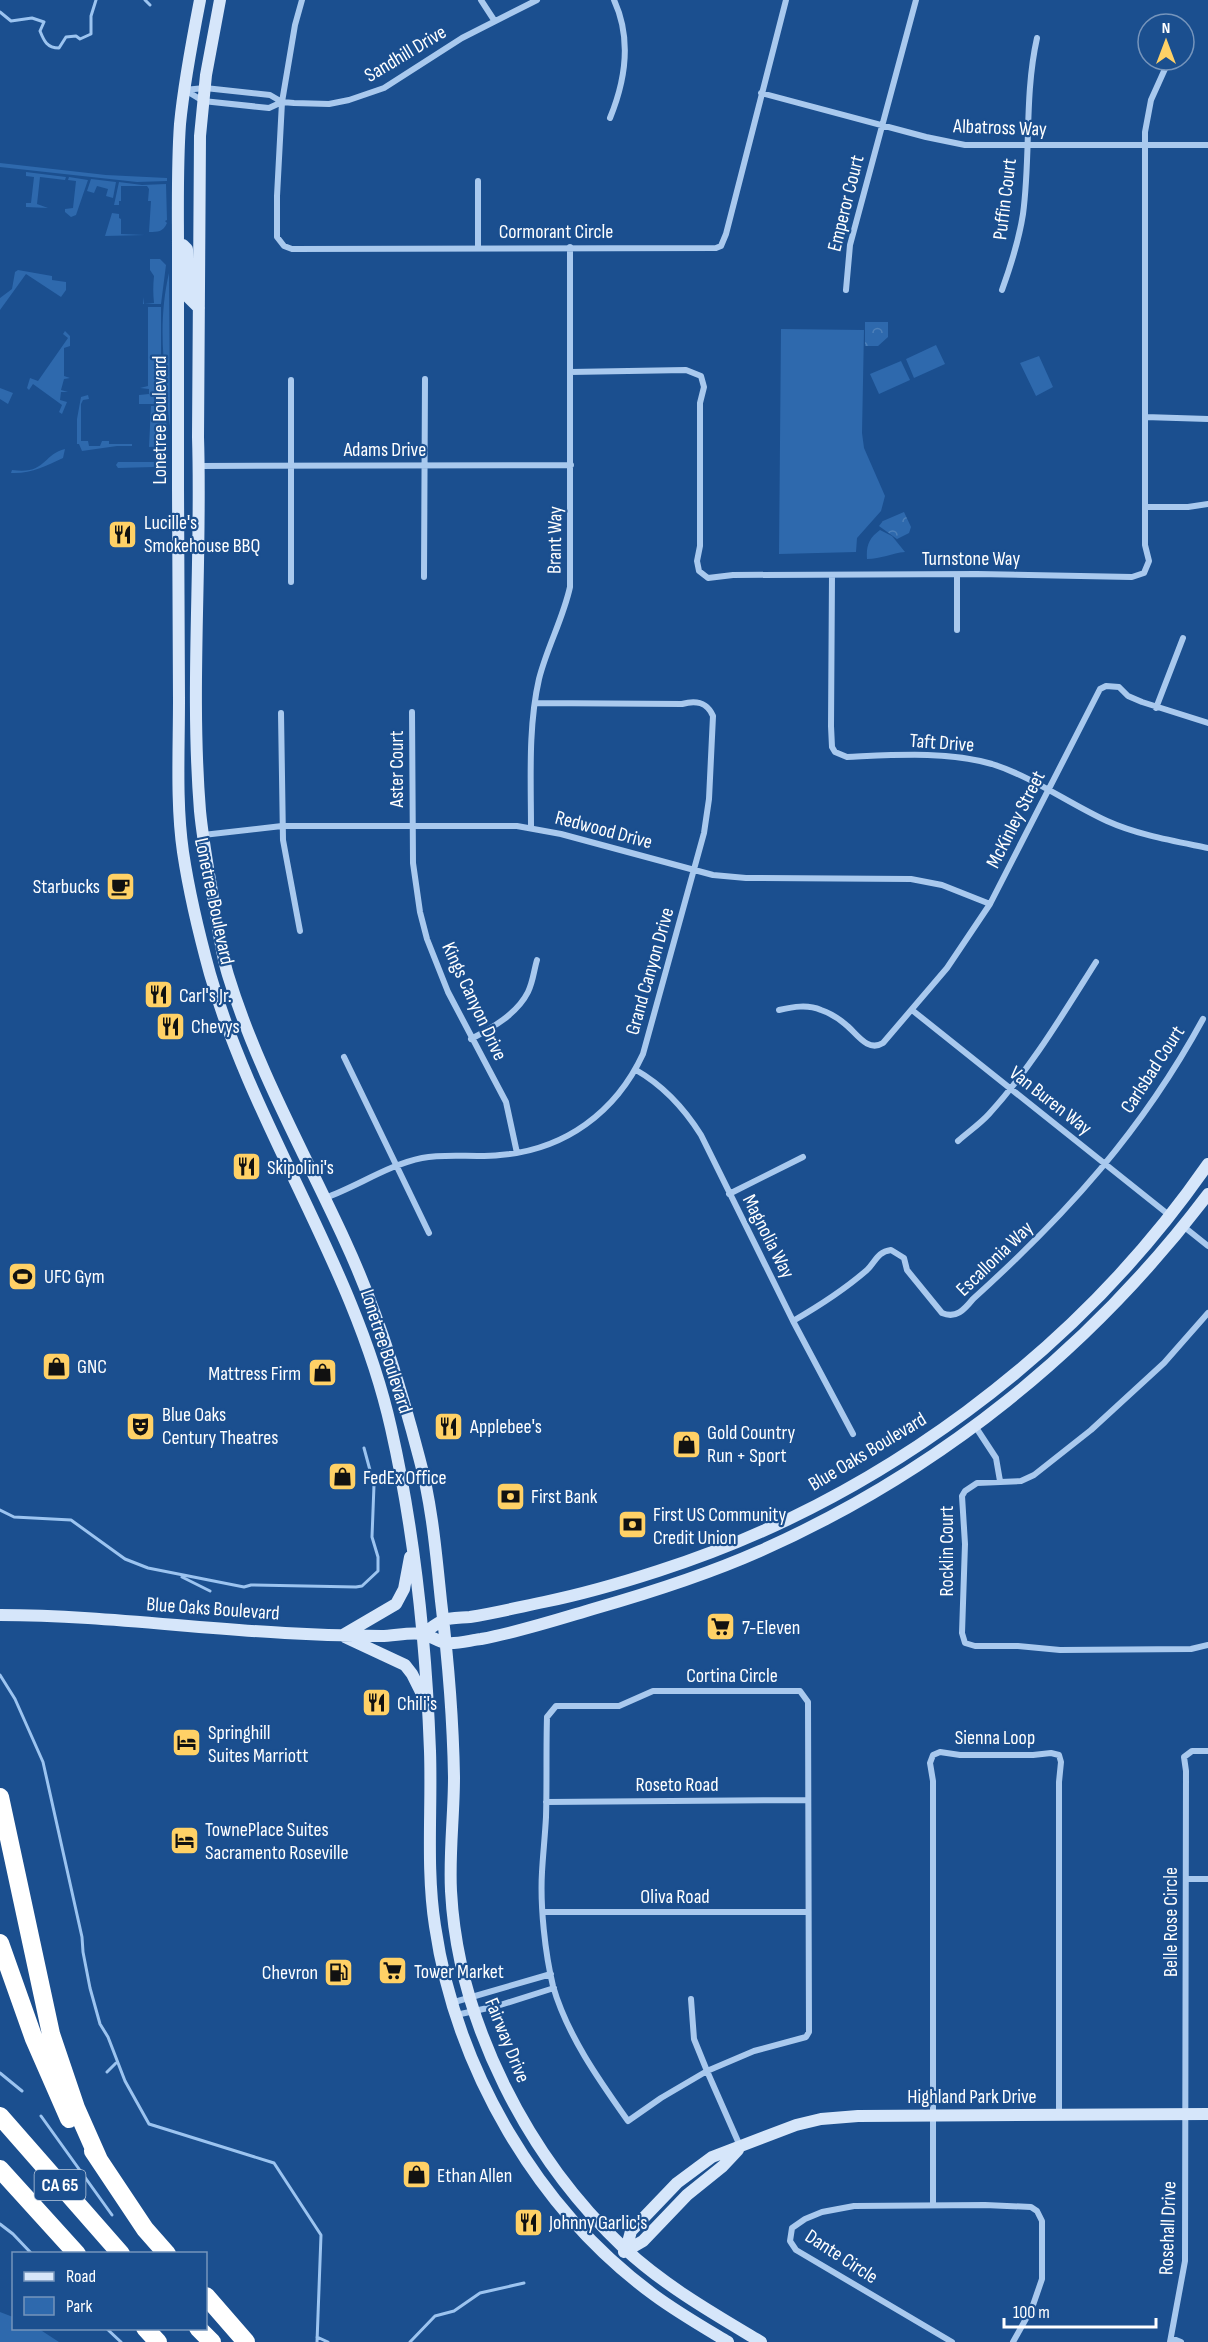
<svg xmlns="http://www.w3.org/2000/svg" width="1208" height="2342" viewBox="0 0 1208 2342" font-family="'Sofia Sans Condensed',sans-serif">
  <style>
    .green { fill: #2e69ad }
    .park { fill: url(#park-crowns) }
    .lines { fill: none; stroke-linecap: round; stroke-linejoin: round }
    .stream { stroke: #9cc4f0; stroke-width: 3 }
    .street { stroke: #a9c9ee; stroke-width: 6 }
    .secondary { stroke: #d6e6fa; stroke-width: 12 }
    .highway { stroke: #fff; stroke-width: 18 }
    .labels { text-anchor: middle; stroke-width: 4.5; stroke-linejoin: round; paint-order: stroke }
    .shield { fill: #1b4f8f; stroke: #bbcadd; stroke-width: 1.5 }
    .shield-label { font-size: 18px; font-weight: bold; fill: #fff }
    .street-label { font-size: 20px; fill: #fff; stroke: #1b4f8f }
    .poi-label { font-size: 20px; fill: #fff; stroke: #1b4f8f; text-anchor: start }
  </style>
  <defs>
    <pattern id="park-crowns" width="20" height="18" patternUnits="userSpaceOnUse" patternTransform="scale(1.5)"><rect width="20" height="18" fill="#2e69ad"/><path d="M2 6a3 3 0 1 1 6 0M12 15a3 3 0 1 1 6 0" fill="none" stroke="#4d80b9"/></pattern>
  </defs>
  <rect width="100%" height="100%" fill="#1b4f8f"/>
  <path class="green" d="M0,163L106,175L167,178V181L137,182L0,167Z
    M26,172L66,177L65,180L40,177L37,204L48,208L26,207V203H31L34,177L26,176Z
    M69,177L88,180L76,215L71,217L65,212V209L73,208L76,181L68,180Z
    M91,179L116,182L113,198L106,196L108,189L97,186L94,193L87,191Z
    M119,182L142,185L166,184L167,220L165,221L167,223C163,232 158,232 149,232L151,201H148L149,189L147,186H121V201H119V205H114Z
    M112,213L119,214V218L121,219V234L145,235L105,236Z
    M150,259H160L166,265L161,304H143V297L144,304L154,303C153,294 153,285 154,276L150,270Z
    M18,270L52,276V280L66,282V290L61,297L26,274L0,310V298L12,289L15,272Z
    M169,273L170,426C167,411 168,395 166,380C161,345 161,307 169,273Z
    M148,307H161V366L164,382H160V385L164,386V404H139V395L149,394V389L140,388L148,386Z
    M781,329L864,330L862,433L864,448L885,496L881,511L857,538L856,552L779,554Z
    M65,331L70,336V346L64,348V376L70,378L64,379L61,390L68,392H61L60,400L67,402L62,414L59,412L62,405L33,384L29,390L27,388L30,378L38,381L68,338L63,334Z
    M936,345L945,364L914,378L906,359Z
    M1039,356L1053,387L1036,396L1020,363Z
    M901,361L910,380L879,394L870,374Z
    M0,388L13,393L8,404L0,399Z
    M88,395L89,399L83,400L81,404V441H88L89,446H100L102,441H109V444H132V446H117L82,451L79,444H77V419L81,397Z
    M151,406H164C167,430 173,447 149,447Z
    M65,449L63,458C46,466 31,474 11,473L12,470C46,475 43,454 65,449Z
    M118,462H154L156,465L154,467L118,468L116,465Z
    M880,530L892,536L905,552C892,553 881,559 867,559C866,546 869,538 880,530Z
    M0,2312L13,2317L14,2328L39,2329L59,2342H0Z"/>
  <path class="park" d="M865,322H888V337L878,346H865Z
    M904,512L911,527L909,533L897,539L879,526L883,521Z"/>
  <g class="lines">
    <path class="stream" d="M145,0L150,5
      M0,12L11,21L32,18L44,22L40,31C44,41 47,48 59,48L66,37L76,36L80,39L91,34V16L96,0
      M0,1510L14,1517L71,1520L125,1559L148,1568L244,1587L251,1585L356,1587L362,1586L378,1571V1557L372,1537L374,1485L364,1448
      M182,1577L210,1591
      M0,1675L15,1699L43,1762L82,1937L83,1952L90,1988L100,2024L108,2037L125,2081L149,2124L274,2163L321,2235L317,2342
      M107,2072L116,2063
      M0,2073L22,2091
      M41,2116L112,2215
      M0,2224L13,2234L32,2254
      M106,2328L121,2342
      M317,2337L328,2342
      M410,2342L435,2316L454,2311L480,2293L524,2283"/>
    <path class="street" d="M302,0L295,25L282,102L277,196V237L284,246L292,249L716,248L721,246L726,234L786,0
      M481,0L494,20
      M1184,39L1186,36
      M184,90L205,88L270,95L282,102L294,103L329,104L349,100L384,88L462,38L537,0
      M185,90L203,101L269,108L282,102
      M761,93L926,137L965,145H1208
      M610,118C626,79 632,39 614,0
      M478,248V181
      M846,290L850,245L916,0
      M1002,290C1011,265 1019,240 1023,214C1031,155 1024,96 1037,38
      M570,372L686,370L701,376L704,387L700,403V546L697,561L699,571L708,578L733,575L977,574L1132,577L1144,573L1149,561L1145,545V132L1151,100L1169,60
      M291,380V582
      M1145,417L1208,419
      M199,466L571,465
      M1145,507H1188L1208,504
      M832,575L831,726L832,747L835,752L847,757C895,755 946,751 992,764C1033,777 1068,803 1107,821C1138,835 1174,841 1208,848
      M957,575V630
      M424,577L425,379
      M1156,708L1183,638
      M412,712L413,863L420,912L427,939L448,992L506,1102L517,1153
      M281,713L283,840L300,931
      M531,828C531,779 528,727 539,679C547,647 563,619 570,587V247
      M203,835L282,826H517L561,834L713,875L746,878L911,879L942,885L990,904
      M779,1010C793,1007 807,1004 821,1010C830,1013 838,1018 845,1024C856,1032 867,1053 883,1043L947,968L990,904L1100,689L1106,686L1119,687L1128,696L1142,702L1208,723
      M912,1010L1169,1215
      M471,1039C492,1028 517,1014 528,992C533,982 534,970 537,960
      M344,1057L429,1233
      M636,1070C664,1086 684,1108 701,1135L793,1321L853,1434
      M958,1141C968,1132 980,1124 989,1114C1031,1068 1063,1014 1096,962
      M729,1194L803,1157
      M325,1198C358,1186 388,1165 422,1158C448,1153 475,1158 500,1155C565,1150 616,1112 643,1054L704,833L709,799L713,716C707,702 696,700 682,704L535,703
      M1183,1226L1208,1246
      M1208,1313L1164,1363L1091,1430L1034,1475L1021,1481L977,1483L965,1491L962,1496L965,1544L962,1633L965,1643L975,1646H1018L1060,1650L1191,1649L1208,1645
      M793,1321C819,1306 844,1290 867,1270C876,1261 877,1252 891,1250L904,1258L907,1270L942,1313C956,1319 964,1310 973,1299C1067,1214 1142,1131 1203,1019
      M975,1426L996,1458L1000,1481
      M546,1802L808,1800
      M1187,1879H1208
      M543,1912H808
      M691,1999L694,2039L707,2071L661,2098L628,2121C599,2080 567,2035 553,1986C545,1953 540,1906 542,1872C543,1854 545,1836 546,1817C547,1784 546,1750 547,1717L556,1706H619L653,1691H800L808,1702L809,2032L806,2037L754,2051L707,2071L740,2146
      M451,2003L551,1974
      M456,2015L497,2006L554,1988
      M933,2205V1781L930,1763L933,1755L940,1752L960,1755H1033L1051,1753L1059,1755L1061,1762L1059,1782V2115
      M1171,2338L1181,2342
      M952,2342L796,2250L790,2241L792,2228L805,2219L822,2212L854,2206L985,2205L1031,2207L1037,2211L1042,2221V2279L1032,2308L1013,2342
      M1170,2342L1185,2261L1186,1771L1184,1757L1192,1751H1208"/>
    <path class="secondary" d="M200,0C192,41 184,82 180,124C177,166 178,208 178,249C178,329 178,408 178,488C178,559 179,630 179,701C179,750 176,804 183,852C189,892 199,934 210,974C255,1131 355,1267 391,1428C415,1534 426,1643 430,1751C432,1809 426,1868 435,1926C456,2069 537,2209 654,2295C677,2312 703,2327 728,2342
      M220,0L206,75L200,136L198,437C202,562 190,687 200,811C203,842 209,873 214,904C218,927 221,952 228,975C256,1067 305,1154 345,1241C377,1310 400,1384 419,1457C432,1504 436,1553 441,1601C448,1659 453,1718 454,1777C454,1815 449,1854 451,1891C458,2023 529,2159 624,2248C665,2286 714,2314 761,2342
      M178,246L183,245L187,249L188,297L199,308
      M0,1615C95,1615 190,1628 285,1633C317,1635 349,1636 381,1636C394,1636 409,1632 422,1634C430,1635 438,1642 447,1643C458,1644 471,1640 481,1639C519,1632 556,1620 593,1609C649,1593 706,1575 760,1551C938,1472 1091,1349 1208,1194
      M422,1634C429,1630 435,1624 442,1621C450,1617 461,1618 470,1617C495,1613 520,1607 544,1602C583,1594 621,1583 658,1571C877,1501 1078,1352 1208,1164
      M343,1635L396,1604L404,1589L410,1557
      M345,1637L405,1665L412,1674L426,1702
      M626,2250L631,2231L677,2183L712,2157L796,2125L821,2119L858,2116L1208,2114
      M624,2252L643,2241L687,2195L723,2166L738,2150"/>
    <path class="highway" d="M0,1797L51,2034L76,2108L99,2160
      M0,1943L34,2039L69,2119
      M0,2116L121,2254
      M93,2151L145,2229L167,2254
      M0,2169L77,2254
      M206,2296L246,2342
      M145,2328L158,2342
      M198,2328L212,2342"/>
  </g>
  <defs>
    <symbol id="restaurant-square" viewBox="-11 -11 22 22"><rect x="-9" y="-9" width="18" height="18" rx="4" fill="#ffd166" stroke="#1b4f8f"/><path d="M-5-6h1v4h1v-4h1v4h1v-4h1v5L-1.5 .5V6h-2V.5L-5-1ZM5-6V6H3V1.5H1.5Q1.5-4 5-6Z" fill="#111"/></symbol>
    <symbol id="cafe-square" viewBox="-11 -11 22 22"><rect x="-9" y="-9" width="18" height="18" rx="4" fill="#ffd166" stroke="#1b4f8f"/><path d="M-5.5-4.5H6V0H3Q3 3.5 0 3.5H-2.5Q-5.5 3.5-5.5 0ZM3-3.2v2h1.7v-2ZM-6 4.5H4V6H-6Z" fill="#111"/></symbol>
    <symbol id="stadium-square" viewBox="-11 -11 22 22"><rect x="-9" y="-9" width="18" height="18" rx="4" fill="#ffd166" stroke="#1b4f8f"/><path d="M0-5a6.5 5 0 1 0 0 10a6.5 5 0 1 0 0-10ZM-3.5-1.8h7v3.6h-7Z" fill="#111"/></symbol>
    <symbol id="shop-square" viewBox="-11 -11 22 22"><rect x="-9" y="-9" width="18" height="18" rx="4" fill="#ffd166" stroke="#1b4f8f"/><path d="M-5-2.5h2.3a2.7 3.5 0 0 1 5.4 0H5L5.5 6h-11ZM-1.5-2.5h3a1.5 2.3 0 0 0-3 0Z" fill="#111"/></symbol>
    <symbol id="theatre-square" viewBox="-11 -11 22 22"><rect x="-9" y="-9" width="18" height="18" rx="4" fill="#ffd166" stroke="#1b4f8f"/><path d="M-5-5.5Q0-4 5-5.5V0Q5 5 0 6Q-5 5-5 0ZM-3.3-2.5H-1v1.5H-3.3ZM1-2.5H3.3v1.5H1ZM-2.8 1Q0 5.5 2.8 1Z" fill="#111"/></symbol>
    <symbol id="bank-square" viewBox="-11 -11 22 22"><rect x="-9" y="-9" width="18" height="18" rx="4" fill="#ffd166" stroke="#1b4f8f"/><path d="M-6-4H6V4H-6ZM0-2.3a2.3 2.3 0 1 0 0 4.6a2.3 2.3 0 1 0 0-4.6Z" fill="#111"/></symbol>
    <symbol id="supermarket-square" viewBox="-11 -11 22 22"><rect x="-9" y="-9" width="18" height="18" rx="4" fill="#ffd166" stroke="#1b4f8f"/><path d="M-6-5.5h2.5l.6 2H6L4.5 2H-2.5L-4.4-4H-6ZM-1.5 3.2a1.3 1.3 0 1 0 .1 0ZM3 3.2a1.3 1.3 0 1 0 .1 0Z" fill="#111"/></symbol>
    <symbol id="hotel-square" viewBox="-11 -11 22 22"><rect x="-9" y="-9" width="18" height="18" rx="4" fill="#ffd166" stroke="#1b4f8f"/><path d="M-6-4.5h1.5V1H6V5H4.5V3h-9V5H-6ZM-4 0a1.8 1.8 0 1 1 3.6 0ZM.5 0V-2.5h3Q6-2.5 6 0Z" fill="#111"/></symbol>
    <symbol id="fuel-square" viewBox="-11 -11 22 22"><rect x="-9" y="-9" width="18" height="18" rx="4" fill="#ffd166" stroke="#1b4f8f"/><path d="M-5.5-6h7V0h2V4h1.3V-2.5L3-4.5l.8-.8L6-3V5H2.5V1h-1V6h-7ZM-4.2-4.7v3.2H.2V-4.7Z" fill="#111"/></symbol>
  </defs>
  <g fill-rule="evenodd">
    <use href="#restaurant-square" x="106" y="518" width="33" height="33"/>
    <use href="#cafe-square" x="104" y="870" width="33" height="33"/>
    <use href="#restaurant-square" x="142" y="978" width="33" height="33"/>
    <use href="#restaurant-square" x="154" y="1010" width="33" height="33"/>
    <use href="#restaurant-square" x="230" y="1150" width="33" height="33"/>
    <use href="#stadium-square" x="6" y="1260" width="33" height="33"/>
    <use href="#shop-square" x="40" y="1350" width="33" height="33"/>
    <use href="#shop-square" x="306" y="1356" width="33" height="33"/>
    <use href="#theatre-square" x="124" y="1410" width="33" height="33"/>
    <use href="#restaurant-square" x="432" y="1410" width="33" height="33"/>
    <use href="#shop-square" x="670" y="1428" width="33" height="33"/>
    <use href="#shop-square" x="326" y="1460" width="33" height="33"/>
    <use href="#bank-square" x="494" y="1480" width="33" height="33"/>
    <use href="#bank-square" x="616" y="1508" width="33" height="33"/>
    <use href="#supermarket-square" x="704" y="1610" width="33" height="33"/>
    <use href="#restaurant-square" x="360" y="1686" width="33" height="33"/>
    <use href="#hotel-square" x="170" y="1726" width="33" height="33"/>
    <use href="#hotel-square" x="168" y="1824" width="33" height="33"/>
    <use href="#supermarket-square" x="376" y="1954" width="33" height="33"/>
    <use href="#fuel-square" x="322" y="1956" width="33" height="33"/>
    <use href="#shop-square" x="400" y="2158" width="33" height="33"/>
    <use href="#restaurant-square" x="512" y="2206" width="33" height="33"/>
  </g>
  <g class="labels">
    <rect class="shield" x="34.5" y="2170" width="51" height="30" rx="4.5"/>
    <g class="shield-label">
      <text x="60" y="2191">CA 65</text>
    </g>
    <g class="street-label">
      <text transform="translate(405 53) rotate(-31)" y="7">Sandhill Drive</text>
      <text transform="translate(1000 127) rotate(2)" y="7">Albatross Way</text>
      <text transform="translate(1004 199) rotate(-83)" y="7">Puffin Court</text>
      <text transform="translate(845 203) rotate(-76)" y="7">Emperor Court</text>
      <text x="556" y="238">Cormorant Circle</text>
      <text transform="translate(159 420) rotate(-90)" y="7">Lonetree Boulevard</text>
      <text x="385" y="456">Adams Drive</text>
      <text transform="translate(554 540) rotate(-89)" y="7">Brant Way</text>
      <text x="971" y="565">Turnstone Way</text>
      <text transform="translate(942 742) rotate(4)" y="7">Taft Drive</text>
      <text transform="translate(396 769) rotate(-90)" y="7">Aster Court</text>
      <text transform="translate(1015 819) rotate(-63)" y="7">McKinley Street</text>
      <text transform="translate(604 829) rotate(15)" y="7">Redwood Drive</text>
      <text transform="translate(215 901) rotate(78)" y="7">Lonetree Boulevard</text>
      <text transform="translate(649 971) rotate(-74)" y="7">Grand Canyon Drive</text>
      <text transform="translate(475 1001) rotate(65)" y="7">Kings Canyon Drive</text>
      <text transform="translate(1152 1069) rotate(-57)" y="7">Carlsbad Court</text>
      <text transform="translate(1051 1100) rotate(38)" y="7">Van Buren Way</text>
      <text transform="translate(769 1236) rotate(63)" y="7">Magnolia Way</text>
      <text transform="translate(994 1258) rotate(-44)" y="7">Escallonia Way</text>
      <text transform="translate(387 1351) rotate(72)" y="7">Lonetree Boulevard</text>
      <text transform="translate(867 1451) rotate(-31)" y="7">Blue Oaks Boulevard</text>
      <text transform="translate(946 1551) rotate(-90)" y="7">Rocklin Court</text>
      <text transform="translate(213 1608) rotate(4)" y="7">Blue Oaks Boulevard</text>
      <text x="732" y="1682">Cortina Circle</text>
      <text x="995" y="1744">Sienna Loop</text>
      <text x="677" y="1791">Roseto Road</text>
      <text x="675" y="1903">Oliva Road</text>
      <text transform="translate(1170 1922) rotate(-90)" y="7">Belle Rose Circle</text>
      <text transform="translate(508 2040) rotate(68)" y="7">Fairway Drive</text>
      <text x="972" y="2103">Highland Park Drive</text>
      <text transform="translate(1167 2228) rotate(-88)" y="7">Rosehall Drive</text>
      <text transform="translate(842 2256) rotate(33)" y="7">Dante Circle</text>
    </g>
    <g class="poi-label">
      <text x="144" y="529">Lucille's<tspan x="144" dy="23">Smokehouse BBQ</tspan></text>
      <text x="100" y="893" text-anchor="end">Starbucks</text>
      <text x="179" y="1002">Carl's Jr.</text>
      <text x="191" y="1033">Chevys</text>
      <text x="267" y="1174">Skipolini's</text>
      <text x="44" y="1283">UFC Gym</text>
      <text x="77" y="1373">GNC</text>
      <text x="301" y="1380" text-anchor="end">Mattress Firm</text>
      <text x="162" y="1421">Blue Oaks<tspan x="162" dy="23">Century Theatres</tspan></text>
      <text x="470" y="1433">Applebee's</text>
      <text x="707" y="1439">Gold Country<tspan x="707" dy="23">Run + Sport</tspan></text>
      <text x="363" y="1484">FedEx Office</text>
      <text x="531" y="1503">First Bank</text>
      <text x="653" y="1521">First US Community<tspan x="653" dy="23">Credit Union</tspan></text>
      <text x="742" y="1634">7-Eleven</text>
      <text x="397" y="1710">Chili's</text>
      <text x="208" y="1739">Springhill<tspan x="208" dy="23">Suites Marriott</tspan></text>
      <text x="205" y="1836">TownePlace Suites<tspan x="205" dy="23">Sacramento Roseville</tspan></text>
      <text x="414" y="1978">Tower Market</text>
      <text x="318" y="1979" text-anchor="end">Chevron</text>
      <text x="437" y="2182">Ethan Allen</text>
      <text x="549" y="2229">Johnny Garlic's</text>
    </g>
  </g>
  <rect x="12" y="2252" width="195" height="78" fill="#1b4f8f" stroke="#7695bc" stroke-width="1.5"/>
  <rect x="24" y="2272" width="30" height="9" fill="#d6e6fa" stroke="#7695bc" stroke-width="1.5"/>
  <text x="66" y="2282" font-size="18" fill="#ffffff">Road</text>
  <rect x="24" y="2297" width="30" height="18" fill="#2e69ad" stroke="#7695bc" stroke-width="1.5"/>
  <text x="66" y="2312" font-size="18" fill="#ffffff">Park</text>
  <g transform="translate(1166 42)"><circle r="28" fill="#1b4f8f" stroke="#7695bc" stroke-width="1.5"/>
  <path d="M0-4.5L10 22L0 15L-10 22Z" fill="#ffd166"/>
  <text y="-9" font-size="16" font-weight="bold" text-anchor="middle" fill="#ffffff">N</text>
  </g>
  <path d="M1004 2318v9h152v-9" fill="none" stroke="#ffffff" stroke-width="3"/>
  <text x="1013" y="2318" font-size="18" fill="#ffffff" stroke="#1b4f8f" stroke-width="4.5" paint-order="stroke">100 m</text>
</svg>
